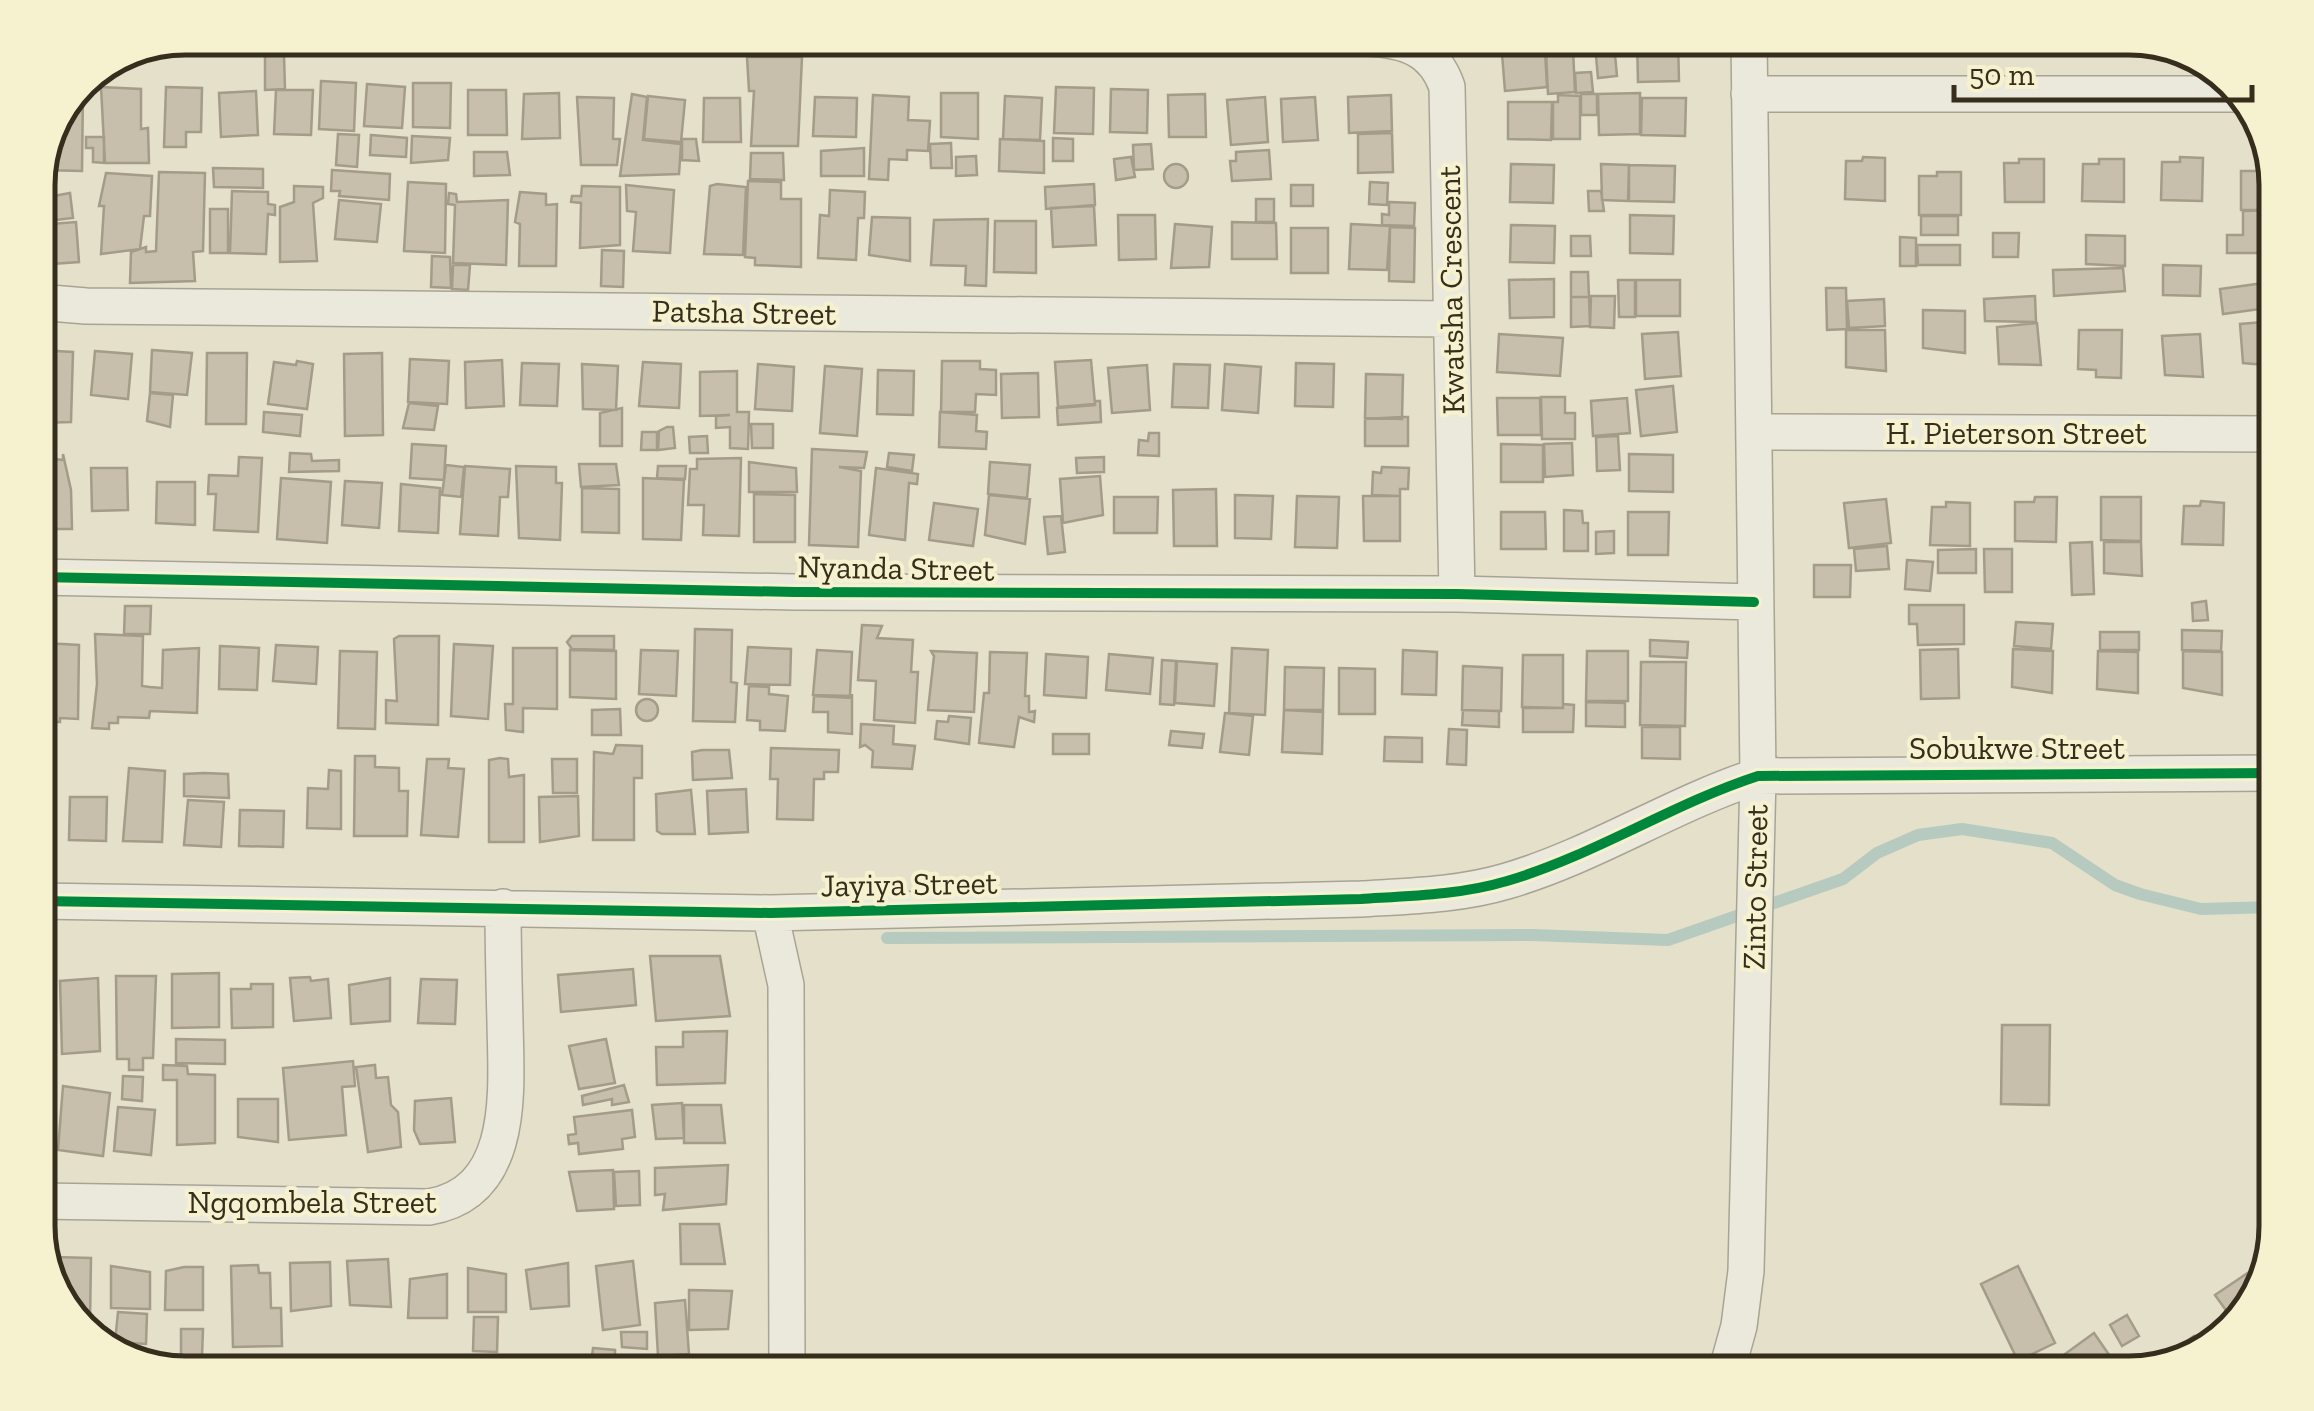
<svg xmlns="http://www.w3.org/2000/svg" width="2314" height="1411" viewBox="0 0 2314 1411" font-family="'Zilla Slab',serif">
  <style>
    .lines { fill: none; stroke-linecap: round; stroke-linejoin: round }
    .stream { stroke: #b6cac0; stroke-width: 12 }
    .building { fill: #c7beab; stroke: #a49b89; stroke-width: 2.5 }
    .street-casing { stroke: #a8a494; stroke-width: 38 }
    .street { stroke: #ebe9dc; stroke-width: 35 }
    .cycleway-casing { stroke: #f6f1ce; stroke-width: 16 }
    .cycleway { stroke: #00873e; stroke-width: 10 }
    .labels { text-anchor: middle; stroke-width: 8; stroke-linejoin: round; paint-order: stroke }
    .street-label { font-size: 32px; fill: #362d1c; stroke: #f6f1ce }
    .rim { fill: none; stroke: #362d1c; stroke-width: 5 }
  </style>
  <rect width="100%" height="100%" fill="#e4e0ca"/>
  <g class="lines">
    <path class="stream" d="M887,938L1532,935L1668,940L1843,879L1877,853L1918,835L1962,829L2052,843L2115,885L2140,894L2201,909L2276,907"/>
  </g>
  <path class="building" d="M1637,39H1678L1679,81L1638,82Z
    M1614,44L1617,76L1598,78L1595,45Z
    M1573,49L1575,92L1548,94L1546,51Z
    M1545,51L1547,87L1505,91L1502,54Z
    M284,55L285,89L265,90V56Z
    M747,57H802L798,146H751L754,91H749Z
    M1591,72L1593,92L1576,93L1575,73Z
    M321,81L356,83L354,131L319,129Z
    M413,83H451L450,128L413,127Z
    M367,84L405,87L402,128L364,126Z
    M101,87L141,89V129L148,128L149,163H105Z
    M166,87L202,88L201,132H186V147H164Z
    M1056,87L1094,88L1093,134L1054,133Z
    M1111,89L1148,90L1147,133L1110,132Z
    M276,90H313L311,135L274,134Z
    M468,90H506L507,135H468Z
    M256,91L258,135L221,137L219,93Z
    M76,92H83L82,171L41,170Z
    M559,93L560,138L522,139L524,94Z
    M941,93H978V139L941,137Z
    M1640,93V134L1599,135L1598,94Z
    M632,94L647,97L643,140L681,144L679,174L620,176Z
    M1205,94L1206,137H1169L1168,95Z
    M1581,94H1597V115H1581Z
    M873,95L909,97L908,120L930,121L928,151L907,150V160L889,159L888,180L869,179Z
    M1391,95L1392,131L1349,133L1348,97Z
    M1558,95L1580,96V139H1553V102H1558Z
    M648,96L685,100L681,142L644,139Z
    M1005,96L1042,98L1040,140L1003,139Z
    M577,97L614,98L613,139H620L617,165H581Z
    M815,97L857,98L856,137L813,136Z
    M1265,97L1268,142L1231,145L1227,100Z
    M1315,97L1318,140L1283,142L1281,99Z
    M704,98H740L741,142H703Z
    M1642,98H1686L1685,136L1641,135Z
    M1508,102H1552L1551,140L1508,139Z
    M1392,133L1393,172L1358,173V134Z
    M338,134L359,135L357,167L336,165Z
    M371,135L407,138L406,157L370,155Z
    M412,136L450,138L448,160L411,163Z
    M86,137H104V163L93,162V148H86Z
    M1053,138L1073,139V161H1053Z
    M682,139H696L699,161L682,160Z
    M1000,139L1044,141V173L999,171Z
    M951,143L952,168H931L930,144Z
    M1151,144L1153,169L1134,170L1133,145Z
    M864,148V176H821V151Z
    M1269,150L1271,179L1232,181L1230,161H1236V152Z
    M474,152H507L510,175L474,176Z
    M751,153H783L784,180L750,179Z
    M976,156L977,175L956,176V157Z
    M1131,157L1135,177L1116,180L1114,159Z
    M1863,157L1885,158V201L1845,199L1846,161H1862Z
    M2180,157L2203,158L2202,201L2161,200L2162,162H2180Z
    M2019,159H2044V202H2005L2004,163H2019Z
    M2099,159H2124V202L2082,201L2083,164H2099Z
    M1511,164L1554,165L1553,203L1510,202Z
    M1601,164L1629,165L1628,201L1602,200Z
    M1164 176a12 12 0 1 1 24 0a12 12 0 1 1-24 0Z
    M1629,165L1675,166L1674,202L1629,201Z
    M2259,167H2273L2276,210H2241V171H2260Z
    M213,168L263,169V188L214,187Z
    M332,170L390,174L389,200L339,196L340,191H331Z
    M159,172L205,173L203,251L193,252L195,281L130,283L131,252L146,247V252L156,251Z
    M1937,172H1961V215H1919V176H1937Z
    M106,173L152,176L150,216H144L140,249L101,254L104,206H99Z
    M748,181L781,182V199H801V267L755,265V258L745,257Z
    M408,182L446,184L445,253L404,251Z
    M1370,182L1388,183L1387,205L1369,204Z
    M717,184L746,187L743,255L704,254L710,186Z
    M1094,184L1095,205L1046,209L1045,187Z
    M626,185L674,190L670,253L633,251L636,212L627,211Z
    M1291,185H1313V206H1291Z
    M294,186L323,187V198L313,203L317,261L280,262V207L294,202Z
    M582,186L620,187V245L580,248L581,203L571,202L572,196H581Z
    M830,190L865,192L864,218H858L856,260L818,258L820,215L829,216Z
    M232,191L268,192V204L275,205V215L268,214L266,254L230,253Z
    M1588,191H1601L1604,211H1589Z
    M47,192L48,197L70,193L73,218L38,222V194Z
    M520,192L546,194V205L557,204L556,266H519L520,224L515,222Z
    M449,193L456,194L457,202L508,200L506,265L453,263L455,205L448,204Z
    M1256,199H1274V222H1256Z
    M339,200L381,204L377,242L335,239Z
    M1389,202L1415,203L1414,226L1382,225V214L1389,215Z
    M1094,206L1096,245L1053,247L1051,208Z
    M210,209H228V253H210Z
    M2276,210V253H2227V235H2243V211Z
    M1118,215H1155L1156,259L1119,260Z
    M1630,215L1674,216L1673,254L1630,253Z
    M1921,216H1958V235H1921Z
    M872,217L910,218V261L869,255Z
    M988,219L986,286L965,285L966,266L931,265L934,220Z
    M995,221H1036V273L994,272Z
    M76,222L79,262L38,265V225Z
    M1232,222L1276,223L1277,259H1232Z
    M1175,224L1212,227L1209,267L1171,268Z
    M1351,224L1390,226L1387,270L1349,269Z
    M1511,225L1555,226L1554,263L1510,262Z
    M1390,227L1415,228L1414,282L1389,281Z
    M1291,228H1328V273H1291Z
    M1993,233H2019L2018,257H1993Z
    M2086,235L2125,236V266L2086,264Z
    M1571,236H1590L1591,256H1571Z
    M1900,237L1916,238V266H1900Z
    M1917,245H1960V265H1918Z
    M602,250L624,251L623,287L601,286Z
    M432,256L450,257L451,288L431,287Z
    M453,265H470L468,290L452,289Z
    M2163,265L2201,266L2200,296L2163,295Z
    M2123,268L2125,291L2054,296L2053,270Z
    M1571,272H1588L1589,297H1571Z
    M1554,279V317L1510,318L1509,280Z
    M1618,280H1635V317H1619Z
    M1636,280H1680V316H1636Z
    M2271,282L2275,307L2223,314L2220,289Z
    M1826,288H1846L1847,329L1827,330Z
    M1591,296H1615L1614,328L1590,327Z
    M2035,296L2036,322L1985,321L1984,299Z
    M1571,297H1589L1590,326L1571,327Z
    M1884,299L1885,326L1849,328L1847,301Z
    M1923,310L1965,311V353L1923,348Z
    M2276,321V366L2243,363L2240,324Z
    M2037,323L2041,365L1999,364L1997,327Z
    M1846,330H1885L1886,371L1846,367Z
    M2079,330H2122L2121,378L2096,377V370L2078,369Z
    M1678,332L1681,376L1645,379L1642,334Z
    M1499,334L1563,338L1560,376L1497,372Z
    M2200,334L2203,377L2165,375L2162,336Z
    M38,350L73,352L71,422L38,423Z
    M152,350L192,353L187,395L150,392Z
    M95,351L132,354L128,399L91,395Z
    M207,353H247L246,424H206Z
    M382,353L383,435L345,436L344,354Z
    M410,359L449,361L447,404L408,402Z
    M502,360L504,406L466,408L465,362Z
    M1091,360L1095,404L1058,407L1055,362Z
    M297,361L313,364L307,409L268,404L274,362L296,365Z
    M942,361H980V369L996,370V395L976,394L975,412H941Z
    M643,362L681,364L679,408L639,406Z
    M522,363L559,364L557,406L520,405Z
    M1296,363L1334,364L1333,407L1295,406Z
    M582,364L618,366L616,410L583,409Z
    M758,364L794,367L792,411L755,409Z
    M1174,364L1210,365L1208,408L1172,407Z
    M1225,364L1261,367L1258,413L1222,410Z
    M1147,365L1150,410L1112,413L1108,368Z
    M825,366L862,369L857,436L820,433Z
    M878,370L914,371L913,415L877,414Z
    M737,371V412H749L748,449L730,448V427L716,428V416L730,415L700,416V372Z
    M1038,373L1039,417L1002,418L1001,374Z
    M1366,374L1403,375L1402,419L1365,418Z
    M1673,386L1677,432L1641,436L1636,390Z
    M150,393L173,395L170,427L147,421Z
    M1541,397H1565V413H1575V439H1542Z
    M1497,398H1540L1541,435H1498Z
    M1627,398L1630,433L1593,436L1591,401Z
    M1095,401H1100L1101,422L1058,425L1057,408L1095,405Z
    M409,403L438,406L434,430L403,428Z
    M622,408V446H600V413Z
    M264,412L302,415L300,436L263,432Z
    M940,412L977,415L976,431L987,432L986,449L939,447Z
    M1402,417H1408V446H1365V419Z
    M751,424H773V448H752Z
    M667,427H673L675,448L658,450L659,431Z
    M642,432H657V450H641Z
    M1149,433H1159V456L1138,455L1139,440L1148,441Z
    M707,436L708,453H690L689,437Z
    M1618,436L1620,470L1597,471L1596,437Z
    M1572,443L1573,475L1545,477L1544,444Z
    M412,444L446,446L444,480L410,478Z
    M1501,444L1543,445V482H1501Z
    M812,449L867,452L864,468L839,467L861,471L858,547L809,545Z
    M290,453L311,454L312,461L339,460V471L289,472Z
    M889,453L914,455L912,471L887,467Z
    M63,454L71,490L72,529H38V457L63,460Z
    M1629,454L1673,455V492L1629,491Z
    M239,457L262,458L258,532L214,530L216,494H208L209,475L238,476Z
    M1104,457V472L1077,473L1076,458Z
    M741,458L739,536L703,535L704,505H688L690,469H697V459Z
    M749,462L796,468L797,492H749Z
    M990,462L1030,465L1027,498L988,494Z
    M579,464H616L619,485L581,487Z
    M446,465L464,467L461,497L442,495Z
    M465,466L510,469L508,497H500L498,536L460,534Z
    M516,466L556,467V483H562L560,540L519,538Z
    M658,466H686L685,479L657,478Z
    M1382,467L1409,468L1408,489H1400V496L1372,495L1373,472L1381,473Z
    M91,468H127L128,510L92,511Z
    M876,468L918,474L917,484L909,483L905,540L869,535Z
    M1100,476L1103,515L1063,523L1060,479Z
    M281,478L331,482L327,543L277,539Z
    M643,478L684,480L681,540L643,539Z
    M345,481L382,483L379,528L342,525Z
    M157,482H195V525L156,523Z
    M401,484L440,488L438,533L399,531Z
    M582,488L619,489V533L582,532Z
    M1216,489L1217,546H1174L1173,490Z
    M754,494L795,495V542H754Z
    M989,495L1030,499L1025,544L985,535Z
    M1235,495L1273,496L1271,539L1235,538Z
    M1297,496L1339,497L1337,548L1295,547Z
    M1363,496H1400V541H1364Z
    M1114,497H1158L1157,533H1114Z
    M2035,497H2057L2056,542L2015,541V502H2034Z
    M2101,497H2141V541L2101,540Z
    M1886,499L1891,543L1849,548L1844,503Z
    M2201,501L2224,503L2223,545L2182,544L2184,506H2200Z
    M1946,502L1970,503V546L1930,545L1932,507H1946Z
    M934,503L978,509L973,546L929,540Z
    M1564,510L1582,511L1583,523H1588V551H1564Z
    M1501,512H1545L1546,549H1501Z
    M1628,512H1669L1668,555H1628Z
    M2264,513H2276V552H2265Z
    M1061,516L1065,552L1048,554L1044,517Z
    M1614,531V553L1596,554V532Z
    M2092,542L2094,594L2072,595L2070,543Z
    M2104,542H2141L2142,576L2104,573Z
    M1887,546L1889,569L1856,571L1854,549Z
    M1976,549V573H1938V550Z
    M1984,549H2012V592H1985Z
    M1907,560L1933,562L1930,591L1905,589Z
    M1814,565H1851L1850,597H1814Z
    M2206,601L2208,620L2193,621L2192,603Z
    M1909,605H1964V644L1918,645L1917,624H1909Z
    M125,606H151L150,634H124Z
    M2016,622L2053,624L2051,649L2014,646Z
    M862,625L882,626L877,638L913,640L911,672H918L915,723L874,720L876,681L858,680Z
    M2266,626H2276V650H2266Z
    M695,629L732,630L731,682L737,683L735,722L693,721Z
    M2182,630L2222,631L2221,651L2182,650Z
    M2100,632H2139V650H2100Z
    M95,634L143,636L142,686L150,687L162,688L163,650L199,648L197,713L150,711L149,718L118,717V723H109V729L92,728L97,684Z
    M399,636H439L438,725L386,723V700L397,701L394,639Z
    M572,636H614V650L572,649L567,642Z
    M1650,640L1688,642L1687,658L1650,656Z
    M45,643L79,645L78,719L60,718V722H48L46,728Z
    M454,644L493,646L488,719L451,716Z
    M276,645L318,647L316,684L273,681Z
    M220,646L259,648L257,690L219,689Z
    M748,647L791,649L790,685L745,684Z
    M513,648H557V709L523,708V732L506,730L505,704H513Z
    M1232,648L1268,650L1265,715L1229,713Z
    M1958,649L1959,698L1921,699L1920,650Z
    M2013,649L2053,651L2052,693L2012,687Z
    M570,650L616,651V699L570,697Z
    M641,650L678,651L676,696L639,694Z
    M817,650L852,652L850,696L813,695Z
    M1403,650L1437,652L1436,695L1402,694Z
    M340,651L377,652L375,729L338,728Z
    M931,651L977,653L974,712L928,710L934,656Z
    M1587,651H1628V701H1586Z
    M2098,651L2138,652V693L2097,689Z
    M2183,651L2222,652V695L2183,688Z
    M2264,651H2276V695H2264Z
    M990,652L1027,653L1025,696H1029V712L1035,711L1034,722L1019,717L1014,747L979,743L984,693H989Z
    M1046,654L1088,657L1086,698L1044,695Z
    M1109,654L1153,658L1150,694L1106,690Z
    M1523,655H1563V708L1522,707Z
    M1162,660L1176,661L1174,705L1160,704Z
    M1177,661L1217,664L1214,706L1175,703Z
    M1641,662H1686L1685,726L1640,725Z
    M1463,666L1502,668L1501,711L1462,710Z
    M1285,667L1324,668L1323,710H1284Z
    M1339,668L1375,669V714H1339Z
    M749,686L769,687V694L788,696L785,731L760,730V721L747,720Z
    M852,694V734L828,732V712H813L814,696L852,698Z
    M636 710a11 11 0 1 1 22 0a11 11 0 1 1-22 0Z
    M1586,702L1625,703V727L1586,726Z
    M1563,704L1574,705L1573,732H1523V708H1563Z
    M620,709L621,735H592V710Z
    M1284,710L1323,712L1322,754L1282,752Z
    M1463,710L1499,711V727L1462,725Z
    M1225,713L1253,716L1249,755L1220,752Z
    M949,716L971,718L969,744L935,739L937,721L948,722Z
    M861,724L894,726L893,744L915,746L912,769L872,767L873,751L865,745L860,747Z
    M1642,727H1680V759L1642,758Z
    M1449,729L1467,730L1466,765L1447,764Z
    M1171,731L1204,734L1202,748L1169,745Z
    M1053,734H1089V754H1053Z
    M1385,737L1422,738V762L1384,761Z
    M616,745L642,746V778H634V840H593L594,752L613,754Z
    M771,748L839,750L838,772H824V779H814L813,820L777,819L778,779H770Z
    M702,750H729L732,778L693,780L692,752Z
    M355,756H375V767L399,768V791H408L407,836H354Z
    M500,758L508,759L509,777L524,775V842H489V760Z
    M427,759H449L448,768L464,769L458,837L421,835Z
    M552,759H577V793H553Z
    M129,768L165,771L162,842L123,841Z
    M329,770L341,771V829L307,828L308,788L328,789Z
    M204,773L228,774L229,798L184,796V774Z
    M746,789L748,832L709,834L707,791Z
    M691,790L695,834H662L657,831L656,794Z
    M578,796L579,836L540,842L539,797Z
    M70,797H107L106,841L69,840Z
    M188,800L224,802L221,847L184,845Z
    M240,810L284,811L283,847L239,846Z
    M650,956H720L730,1016L656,1021Z
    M633,969L636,1005L561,1012L558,975Z
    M219,973V1027L172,1028V974Z
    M116,976H156L153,1058H143V1070H129V1059H117Z
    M310,977L311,981L328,979L331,1018L294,1021L290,978Z
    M98,978L100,1051L62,1054L60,981Z
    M390,978V1021L351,1024L349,985Z
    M421,979L457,980L455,1024L418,1023Z
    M251,984H273V1027L232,1028L231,989H251Z
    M2002,1025H2050L2049,1105L2001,1104Z
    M727,1031L725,1083L657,1085L656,1047H683V1032Z
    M176,1039L225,1040V1064L176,1063Z
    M606,1039L615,1083L579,1089L569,1046Z
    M353,1061L355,1086L342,1087L346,1135L289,1140L283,1068Z
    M163,1065L187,1066L188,1074L215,1075V1143L177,1145V1080H163Z
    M375,1065L376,1078L388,1077L391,1105L398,1112L401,1147L368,1152L356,1067Z
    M123,1076L143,1077L142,1101L122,1099Z
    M624,1085L629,1102L612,1105V1099L583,1105L582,1096Z
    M63,1086L110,1093L103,1156L58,1150Z
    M451,1098L455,1142L420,1144L414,1130L415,1101Z
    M238,1099H278V1142L238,1137Z
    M682,1103L684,1138L656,1139L652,1105Z
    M684,1105H721L725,1143H684Z
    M118,1107L155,1110L151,1155L114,1151Z
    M632,1110L635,1137L622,1139L623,1149L579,1154L578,1143L569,1144L568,1135L576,1134L574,1117Z
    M728,1165L726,1204L663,1210L665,1194L655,1195V1168Z
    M613,1170L614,1209L577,1211L569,1172Z
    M639,1171L640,1205L616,1206L614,1172Z
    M680,1224H719L725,1264H681Z
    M54,1257L91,1258L90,1322H80L58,1300Z
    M388,1259L391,1307L350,1305L347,1261Z
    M633,1261L640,1325L603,1330L596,1266Z
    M330,1262L331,1306L291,1311L290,1263Z
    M568,1263L569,1306L531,1309L526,1270Z
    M258,1265L259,1273H270L271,1308H281L282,1346L233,1347L231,1266Z
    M111,1266L150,1272V1309L111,1308Z
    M2018,1266L2055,1343L2018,1361L1981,1284Z
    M184,1267H203V1310H165L166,1271Z
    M468,1268L506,1274V1312H468Z
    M2255,1268L2262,1279L2257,1296L2230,1316L2215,1295Z
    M447,1274V1318H408L410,1279Z
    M689,1290L732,1291L728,1329L689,1330Z
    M685,1300L689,1354L658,1356L655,1303Z
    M118,1312L147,1314L146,1344L115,1342Z
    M2127,1315L2139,1336L2122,1346L2110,1325Z
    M474,1317H498L497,1352L473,1351Z
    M181,1329H203L202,1357L181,1356Z
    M621,1332H647V1349L622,1347Z
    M2094,1333L2114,1362L2119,1359L2130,1373H2078L2065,1354Z
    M2194,1336L2203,1353L2164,1364L2160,1359Z
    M593,1348L615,1350V1364H591Z
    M661,1357H696V1371L731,1373H661Z
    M536,1361L585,1363V1373H535Z"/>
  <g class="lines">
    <defs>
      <path id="street" d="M1368,38C1406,40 1434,49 1447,87L1457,594
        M1749,94H2240
        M38,302L86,306L1450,319
        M1755,432L2276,434
        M38,577L795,592L1457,594L1754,602
        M38,901L770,913L1361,899C1410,896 1460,895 1507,881C1595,855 1672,804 1758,776L2276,773
        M770,913L786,985L787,1373
        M38,1201L429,1207C517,1192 506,1088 505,1022C504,984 503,945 503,907
        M1726,1373L1739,1326L1746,1271L1758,776L1749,38"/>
    </defs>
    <use href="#street" class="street-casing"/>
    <use href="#street" class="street"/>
    <defs>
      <path id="cycleway" d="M38,577L795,592L1457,594L1754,602
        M38,901L770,913L1361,899C1410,896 1460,895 1507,881C1595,855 1672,804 1758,776L2276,773"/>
    </defs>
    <use href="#cycleway" class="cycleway-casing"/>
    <use href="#cycleway" class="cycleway"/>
  </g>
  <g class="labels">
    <g class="street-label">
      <text transform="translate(1451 290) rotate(-91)" y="11">Kwatsha Crescent</text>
      <text transform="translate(744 312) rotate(1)" y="11">Patsha Street</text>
      <text x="2016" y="444">H. Pieterson Street</text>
      <text transform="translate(896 568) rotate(1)" y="11">Nyanda Street</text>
      <text x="2017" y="759">Sobukwe Street</text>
      <text transform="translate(909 884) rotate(-1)" y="11">Jayiya Street</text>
      <text transform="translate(1755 887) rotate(-89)" y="11">Zinto Street</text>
      <text x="312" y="1213">Ngqombela Street</text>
    </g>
  </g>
  <path d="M0 0H2314V1411H0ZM185 55H2129A130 130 0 0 1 2259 185V1226A130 130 0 0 1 2129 1356H185A130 130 0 0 1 55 1226V185A130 130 0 0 1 185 55Z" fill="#f6f1ce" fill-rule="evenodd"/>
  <path class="rim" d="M185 55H2129A130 130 0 0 1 2259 185V1226A130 130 0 0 1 2129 1356H185A130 130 0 0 1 55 1226V185A130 130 0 0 1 185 55Z"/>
  <path d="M1954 85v15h298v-15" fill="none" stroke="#362d1c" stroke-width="5"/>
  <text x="1969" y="85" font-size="30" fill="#362d1c" stroke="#f6f1ce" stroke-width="8" paint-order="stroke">50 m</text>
</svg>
